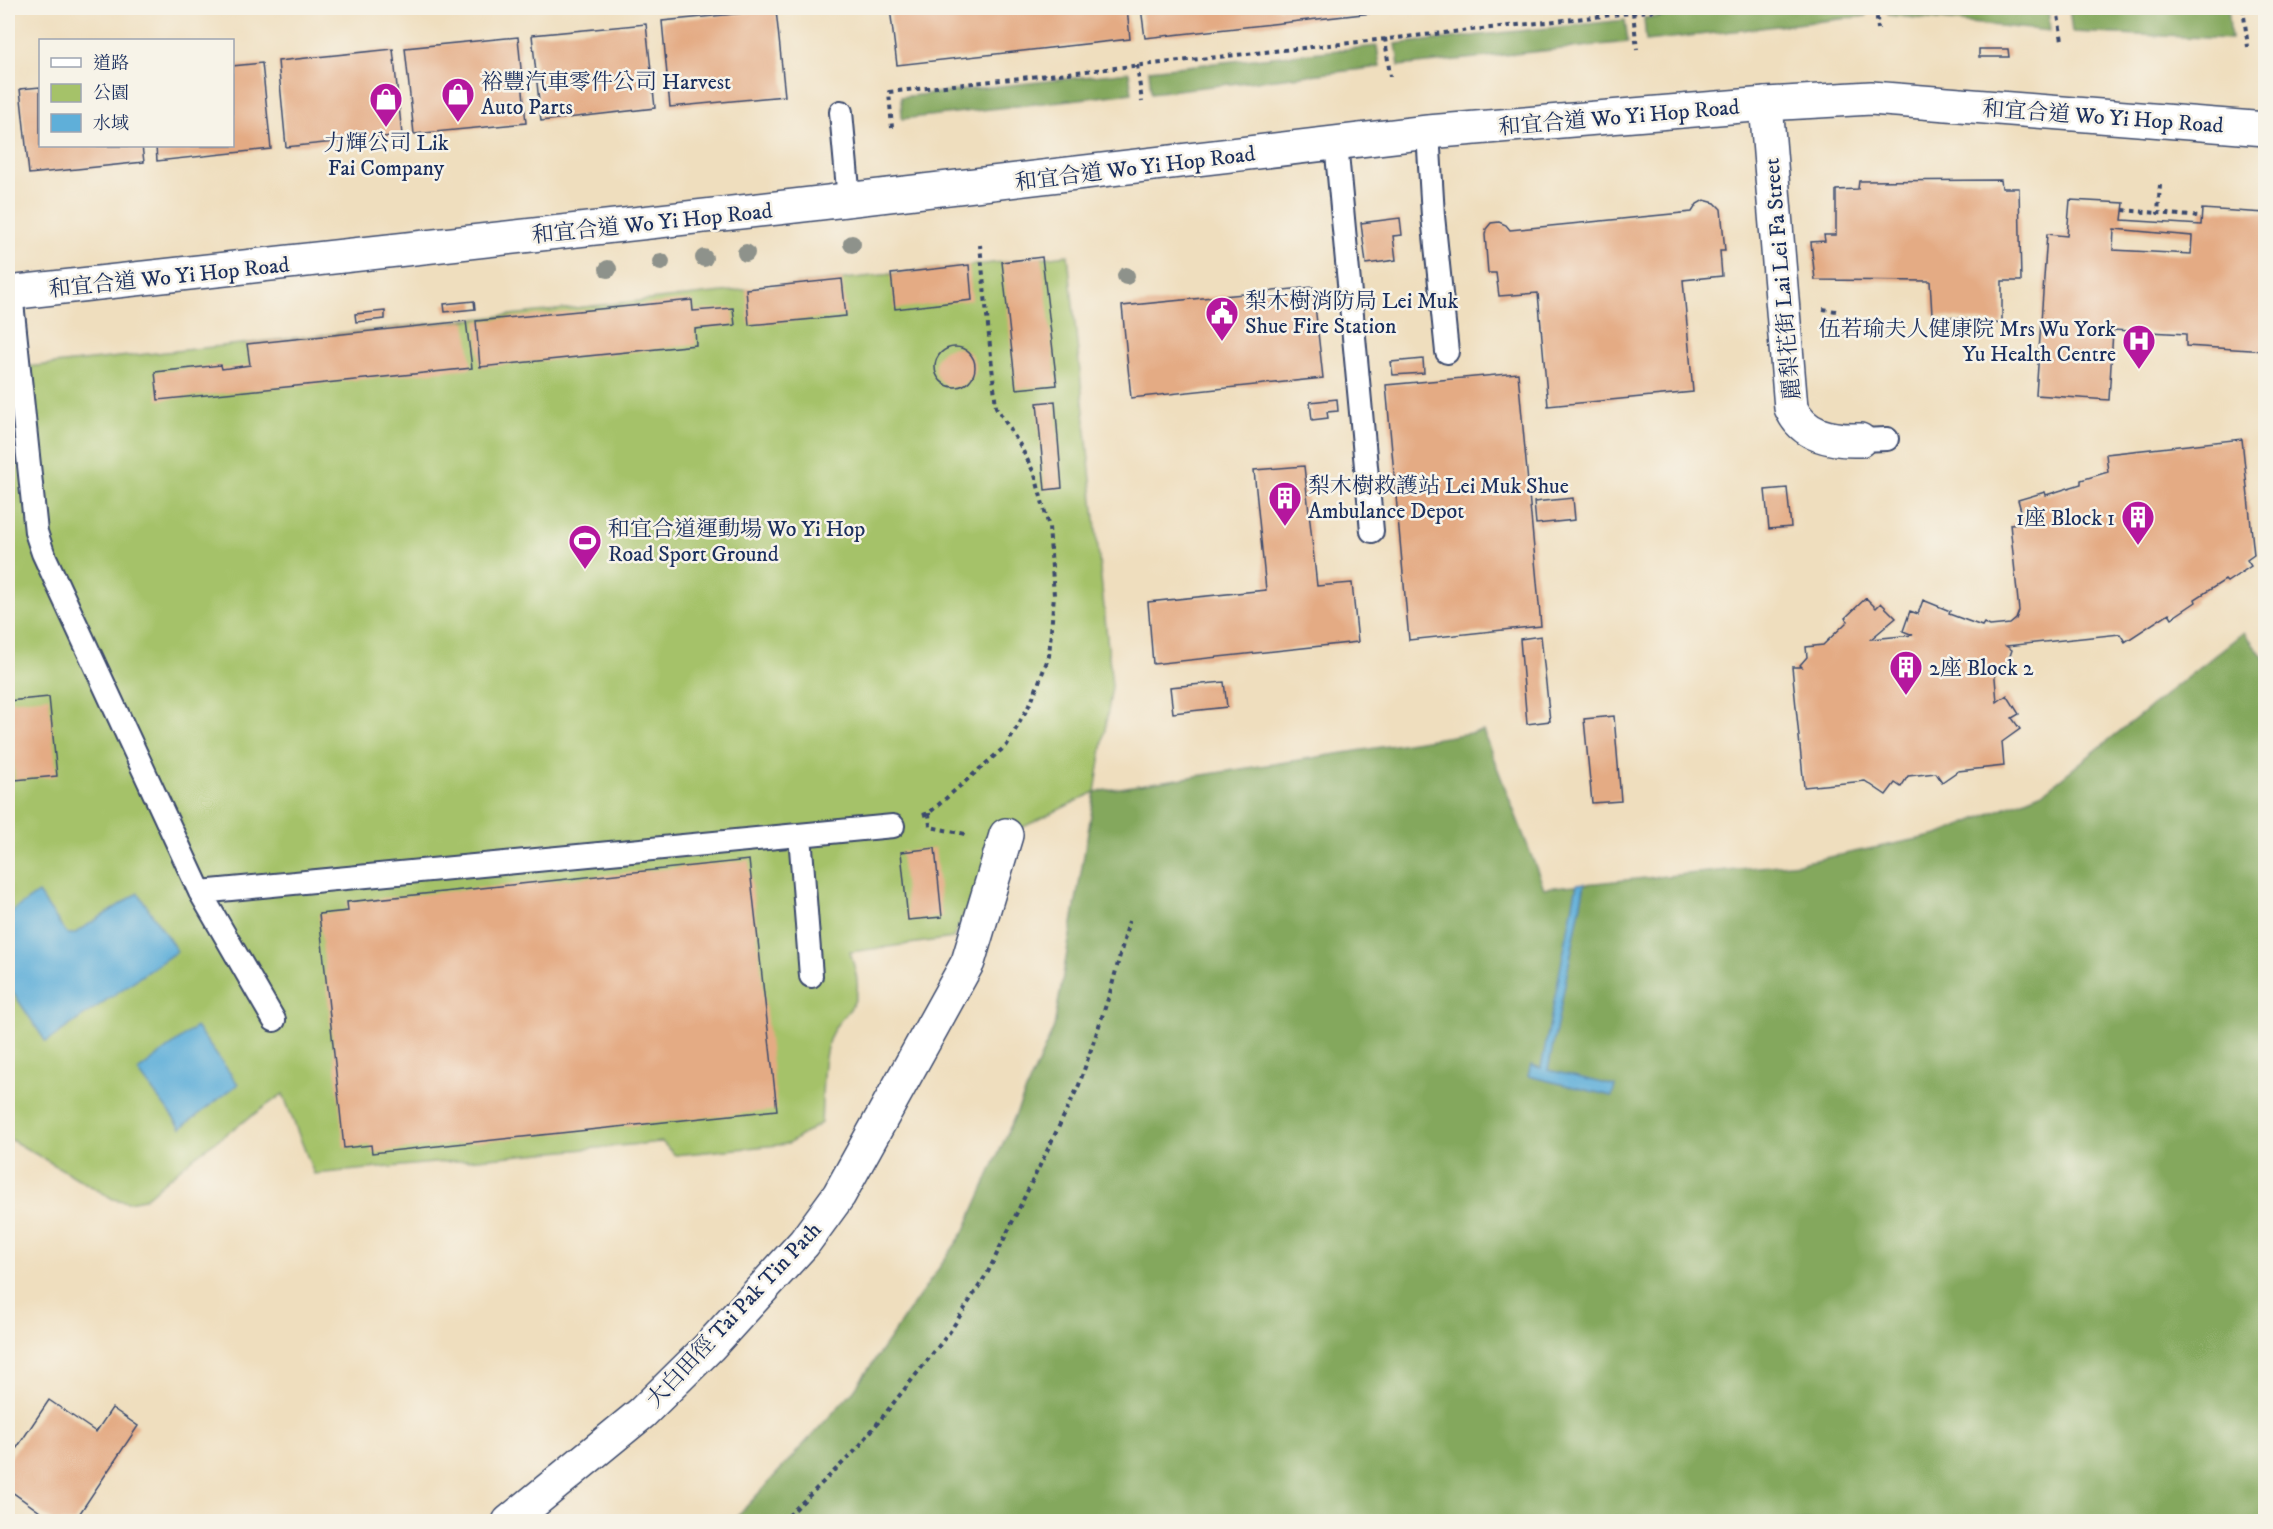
<svg xmlns="http://www.w3.org/2000/svg" width="2273" height="1529" viewBox="0 0 2273 1529" font-family="'IM FELL DW Pica','Noto Serif TC',serif">
  <style>
    .green { fill: #a5c269; stroke: #607864; stroke-width: 1.5 }
    .forest { fill: #84a85d; stroke: #506c5e; stroke-width: 1.5 }
    .water { fill: #5fafd9; stroke: #3d6f9c; stroke-width: 1.5 }
    .building { fill: #e4ab84; fill-rule: evenodd }
    .lines { fill: none; stroke-linecap: round; stroke-linejoin: round }
    .service-casing { stroke: #3b496c; stroke-width: 26 }
    .pedestrian-casing { stroke: #3b496c; stroke-width: 36 }
    .minor-casing { stroke: #3b496c; stroke-width: 36 }
    .primary-casing { stroke: #3b496c; stroke-width: 36 }
    .path { stroke: #3b496c; stroke-width: 4; stroke-dasharray: 4.5 4.5; stroke-linecap: butt }
    .service { stroke: #fff; stroke-width: 22 }
    .pedestrian { stroke: #fff; stroke-width: 33 }
    .minor { stroke: #fff; stroke-width: 33 }
    .primary { stroke: #fff; stroke-width: 33 }
    .tree { fill: #8e928b }
    .labels { text-anchor: middle; stroke-width: 5; stroke-linejoin: round; paint-order: stroke }
    .poi-label { font-size: 22px; fill: #1b2f5e; stroke: #f7f3e8; text-anchor: start }
    .street-label { font-size: 22px; fill: #1b2f5e; stroke: #f7f3e8 }
  </style>
  <rect width="100%" height="100%" fill="#f7f3e8"/>
  <filter id="ink" filterUnits="userSpaceOnUse"><feTurbulence type="fractalNoise" baseFrequency=".0167" numOctaves="2"/><feDisplacementMap in="SourceGraphic" scale="12" xChannelSelector="R" yChannelSelector="G"/><feConvolveMatrix kernelMatrix="1 2 1 2 8 2 1 2 1" color-interpolation-filters="sRGB"/></filter>
  <filter id="wash" filterUnits="userSpaceOnUse"><feTurbulence type="fractalNoise" baseFrequency=".008" numOctaves="4" result="noise"/><feDisplacementMap in="SourceGraphic" scale="24" xChannelSelector="R" yChannelSelector="G"/><feGaussianBlur stdDeviation="1.35" result="paint"/><feColorMatrix in="noise" values="0 0 0 0 0 0 0 0 0 0 0 0 0 0 0 0 0 1.4 0 .05"/><feComposite in="paint" operator="in"/></filter>
  <g filter="url(#wash)">
    <rect width="100%" height="100%" fill="#efdebe"/>
    <path class="green" d="M1068,255L1112,686L1095,792L1011,833L973,895L953,938L850,952C856,971 863,992 850,1009C842,1019 833,1027 829,1040C821,1065 823,1096 821,1123L788,1144L675,1155L662,1142L314,1174L283,1094L196,1155L144,1199L128,1202L113,1199L8,1138V369Z"/>
    <path class="forest" d="M1742,8H1866V16L1646,41L1644,18Z
      M1888,8H2048L2050,31L1888,15Z
      M2069,8H2228L2231,39L2072,32Z
      M1625,20L1628,42L1399,66L1396,44Z
      M1377,46L1380,67L1151,93L1149,70Z
      M1129,72L1132,93L902,119L901,97Z
      M2244,632L2265,659V1521L732,1522L854,1390L964,1232L1054,1027L1095,792L1483,731L1544,888L1800,863L1938,835L2045,791Z"/>
    <path class="water" d="M1585,883L1548,1070L1615,1086L1612,1096L1528,1076L1531,1065L1541,1068L1577,884Z
      M38,893L65,931L68,934H74L138,893L177,951L46,1042L8,985V914Z
      M196,1027L238,1084L181,1128L138,1071Z"/>
    <g id="blocks">
      <path class="building" d="M890,8H1127L1130,39L897,65Z
        M1141,8H1380L1381,12L1145,38Z
        M1392,8H1412L1413,9L1392,11Z
        M776,10L785,96L670,107L662,21Z
        M646,24L655,108L541,121L532,35Z
        M518,37L526,123L414,134L405,48Z
        M393,49L402,135L286,147L278,61Z
        M1979,49H2008L2009,57H1979Z
        M262,63L271,149L157,161L156,146H232V66Z
        M40,87V146H142L144,162L29,174L20,89Z
        M2001,180L2002,188H2019L2021,281H2002V324L1932,315L1930,281L1815,280L1811,242L1825,241L1824,235H1836V190L1858,189L1859,181Z
        M1704,200L1715,203L1721,209L1725,251H1720L1722,276L1683,280L1693,392L1548,406L1538,293L1499,296L1496,273H1488L1485,235L1486,229L1491,223L1499,222L1506,225L1510,230L1692,212L1697,204Z
        M2070,200L2124,203L2122,220L2201,225L2202,209L2266,213V351L2186,346V334L2113,330L2109,400L2036,395L2047,234L2067,236ZM2114,229L2192,236L2191,254L2113,250Z
        M1400,218L1402,235L1393,236L1396,260L1366,264L1361,223Z
        M1042,257L1057,385L1016,389L1002,262Z
        M969,265L972,300L895,309L891,274Z
        M842,279L846,316L749,325L746,289Z
        M1313,287L1323,378L1131,398L1122,306Z
        M692,300L693,311L733,308L735,325L695,329L696,345L480,367L476,321Z
        M474,301L475,309L445,312L444,304Z
        M385,311V319L356,322L355,314Z
        M466,321L472,368L158,400L155,372L221,365L222,369L250,365L247,344Z
        M935 367a20 20 0 1 1 40 0a20 20 0 1 1-40 0Z
        M1423,359L1424,373L1393,375L1391,362Z
        M1518,373L1541,626L1409,640L1386,385Z
        M1337,399L1338,411L1327,412L1328,418L1312,420L1310,402Z
        M1055,401L1062,488L1045,490L1037,403Z
        M2242,439L2254,555L2247,560L2251,566L2227,582L2225,580L2195,599L2196,602L2172,618L2169,613L2125,642L2120,634L2006,646L2012,650L2005,671L1994,666L1997,702L2007,695L2019,714L2012,718L2020,729L2002,742L2004,766L1958,771L1942,782L1936,773L1908,776L1901,787L1895,783L1886,795L1865,781L1804,787L1792,667H1802L1800,665L1807,657L1806,647L1823,645L1848,621L1845,618L1866,598L1876,608L1881,603L1896,618L1871,639L1913,635L1903,631L1910,611L1918,614L1923,600L1950,611L1949,614L1982,626L1984,623L1990,626L2010,624L2016,619L2019,611L2010,524L2018,523L2016,516L2022,514L2018,500L2045,492L2046,495L2081,484V480L2108,472L2106,454Z
        M1304,466L1317,586L1352,583L1358,642L1153,664L1148,602L1266,590L1254,470Z
        M1787,488L1791,527L1769,529L1765,490Z
        M1573,498L1575,520L1536,524L1534,502Z
        M1541,636L1550,721L1527,724L1520,639Z
        M1224,682L1227,707L1173,713L1170,687Z
        M49,697L57,776L15,780L8,701Z
        M1614,716L1621,801L1592,803L1584,719Z
        M935,848L942,917L908,920L901,852Z
        M749,860L777,1110L372,1153L371,1145L344,1148L319,914L348,911L347,902Z
        M49,1400L96,1432L112,1408L138,1426L74,1522H54L8,1489V1461Z"/>
    </g>
  </g>
  <g filter="url(#ink)">
    <use href="#blocks" fill-opacity="0" stroke="#3b496c" stroke-width="1.5"/>
    <g class="lines">
      <defs>
        <path id="service" d="M841,112L849,200
          M1428,132L1433,216L1447,352
          M1336,143L1372,531
          M11,293L36,532L43,553L200,892L274,1020
          M1860,440L1887,439
          M800,835L811,976
          M200,892L893,826"/>
        <path id="pedestrian" d="M509,1522L642,1413L709,1347L804,1243L839,1195L968,962L1006,835"/>
        <path id="minor" d="M1766,104L1791,408C1803,436 1831,441 1860,440"/>
        <path id="primary" d="M8,293L777,208L1428,132L1766,104L1871,98L2266,129"/>
      </defs>
      <use href="#service" class="service-casing"/>
      <use href="#pedestrian" class="pedestrian-casing"/>
      <use href="#minor" class="minor-casing"/>
      <use href="#primary" class="primary-casing"/>
      <path class="path" d="M1876,8L1878,29
        M2057,8L2062,41
        M2243,8L2248,47
        M1633,12L1637,50
        M1385,38L1390,76
        M1137,65L1142,102
        M892,128L889,92L1678,8
        M2160,185L2158,213L2201,217
        M2123,210L2158,213
        M1823,309L1836,311
        M929,813L930,827L965,834
        M923,815L929,813L1007,745L1032,700L1049,656L1054,595L1049,527L1035,475L1020,445L996,407L980,245
        M782,1522L857,1449L949,1333L988,1272L1079,1085L1110,993L1129,921"/>
      <use href="#service" class="service"/>
      <use href="#pedestrian" class="pedestrian"/>
      <use href="#minor" class="minor"/>
      <use href="#primary" class="primary"/>
    </g>
    <g class="tree">
      <circle cx="852" cy="244" r="9"/>
      <circle cx="746" cy="253" r="9"/>
      <circle cx="704" cy="258" r="9"/>
      <circle cx="661" cy="262" r="9"/>
      <circle cx="608" cy="269" r="9"/>
      <circle cx="1126" cy="276" r="9"/>
    </g>
  </g>
  <defs>
    <symbol id="shop-pin" viewBox="-11 -11 22 30"><path d="M0 17L-7.5 6A9.5 9.5 0 1 1 7.5 6Z" fill="#b5179e" stroke="#f7f3e8"/><path d="M-5-2.5h2.3a2.7 3.5 0 0 1 5.4 0H5L5.5 6h-11ZM-1.5-2.5h3a1.5 2.3 0 0 0-3 0Z" fill="#fff"/></symbol>
    <symbol id="civic-pin" viewBox="-11 -11 22 30"><path d="M0 17L-7.5 6A9.5 9.5 0 1 1 7.5 6Z" fill="#b5179e" stroke="#f7f3e8"/><path d="M-.6-6.5H3V-4.5H.6V-3L4-1V1h2V6H-6V1h2V-1L-.6-3ZM-1.2 2.5V6h2.4V2.5Z" fill="#fff"/></symbol>
    <symbol id="hospital-pin" viewBox="-11 -11 22 30"><path d="M0 17L-7.5 6A9.5 9.5 0 1 1 7.5 6Z" fill="#b5179e" stroke="#f7f3e8"/><path d="M-5-5h3v3.5h4V-5h3V5h-3V1.5h-4V5h-3Z" fill="#fff"/></symbol>
    <symbol id="building-pin" viewBox="-11 -11 22 30"><path d="M0 17L-7.5 6A9.5 9.5 0 1 1 7.5 6Z" fill="#b5179e" stroke="#f7f3e8"/><path d="M-4-6H4V6H1V3H-1V6H-4ZM-2.5-4.3h1.7v1.8h-1.7ZM.8-4.3h1.7v1.8H.8ZM-2.5-1h1.7V.8h-1.7ZM.8-1h1.7V.8H.8Z" fill="#fff"/></symbol>
    <symbol id="stadium-pin" viewBox="-11 -11 22 30"><path d="M0 17L-7.5 6A9.5 9.5 0 1 1 7.5 6Z" fill="#b5179e" stroke="#f7f3e8"/><path d="M0-5a6.5 5 0 1 0 0 10a6.5 5 0 1 0 0-10ZM-3.5-1.8h7v3.6h-7Z" fill="#fff"/></symbol>
  </defs>
  <g fill-rule="evenodd">
    <use href="#shop-pin" x="439" y="75" width="38" height="52"/>
    <use href="#shop-pin" x="367" y="80" width="38" height="52"/>
    <use href="#civic-pin" x="1203" y="294" width="38" height="52"/>
    <use href="#hospital-pin" x="2120" y="322" width="38" height="52"/>
    <use href="#building-pin" x="1266" y="479" width="38" height="52"/>
    <use href="#building-pin" x="2119" y="498" width="38" height="52"/>
    <use href="#stadium-pin" x="566" y="522" width="38" height="52"/>
    <use href="#building-pin" x="1887" y="648" width="38" height="52"/>
  </g>
  <g class="labels">
    <g class="poi-label">
      <text x="481" y="89">裕豐汽車零件公司 Harvest<tspan x="481" dy="25">Auto Parts</tspan></text>
      <text x="386" y="150" text-anchor="middle">力輝公司 Lik<tspan x="386" dy="25">Fai Company</tspan></text>
      <text x="1245" y="308">梨木樹消防局 Lei Muk<tspan x="1245" dy="25">Shue Fire Station</tspan></text>
      <text x="2116" y="336" text-anchor="end">伍若瑜夫人健康院 Mrs Wu York<tspan x="2116" dy="25">Yu Health Centre</tspan></text>
      <text x="1308" y="493">梨木樹救護站 Lei Muk Shue<tspan x="1308" dy="25">Ambulance Depot</tspan></text>
      <text x="2115" y="525" text-anchor="end">1座 Block 1</text>
      <text x="608" y="536">和宜合道運動場 Wo Yi Hop<tspan x="608" dy="25">Road Sport Ground</tspan></text>
      <text x="1929" y="675">2座 Block 2</text>
    </g>
    <g class="street-label">
      <text transform="translate(1619 116) rotate(-5)" y="8">和宜合道 Wo Yi Hop Road</text>
      <text transform="translate(2103 116) rotate(4)" y="8">和宜合道 Wo Yi Hop Road</text>
      <text transform="translate(1135 167) rotate(-7)" y="8">和宜合道 Wo Yi Hop Road</text>
      <text transform="translate(652 222) rotate(-6)" y="8">和宜合道 Wo Yi Hop Road</text>
      <text transform="translate(169 276) rotate(-6)" y="8">和宜合道 Wo Yi Hop Road</text>
      <text transform="translate(1781 279) rotate(-95)" y="8">麗梨花街 Lai Lei Fa Street</text>
      <text transform="translate(733 1314) rotate(-47)" y="8">大白田徑 Tai Pak Tin Path</text>
    </g>
  </g>
  <rect width="2273" height="1529" fill="none" stroke="#f7f3e8" stroke-width="30"/>
  <rect x="39" y="39" width="195" height="108" fill="#f7f3e8" stroke="#9fa5b1" stroke-width="1.5"/>
  <rect x="51" y="58" width="30" height="9" fill="#ffffff" stroke="#9fa5b1" stroke-width="1.5"/>
  <text x="93" y="69" font-size="18" fill="#1b2f5e">道路</text>
  <rect x="51" y="84" width="30" height="18" fill="#a5c269" stroke="#9fa5b1" stroke-width="1.5"/>
  <text x="93" y="99" font-size="18" fill="#1b2f5e">公園</text>
  <rect x="51" y="114" width="30" height="18" fill="#5fafd9" stroke="#9fa5b1" stroke-width="1.5"/>
  <text x="93" y="129" font-size="18" fill="#1b2f5e">水域</text>
</svg>
